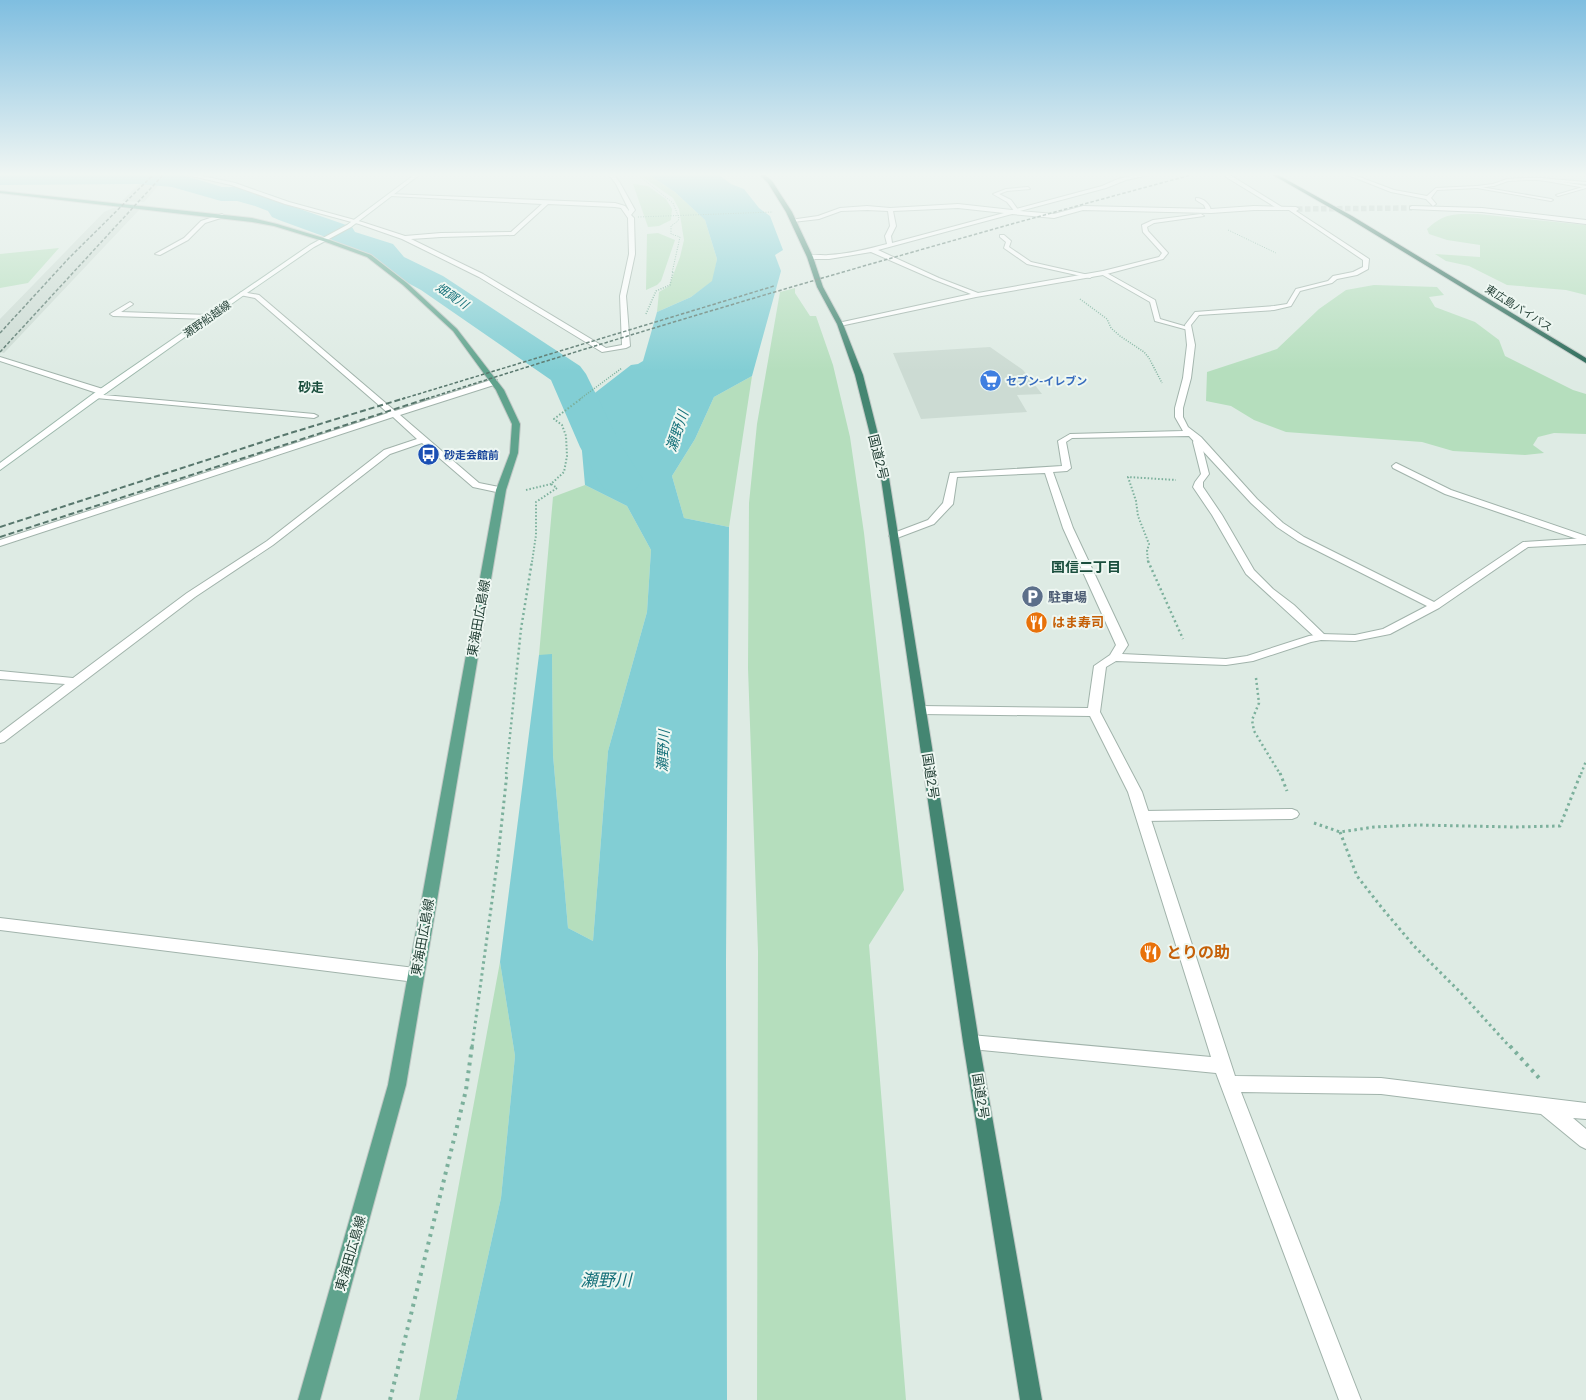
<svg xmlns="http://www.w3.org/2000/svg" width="1586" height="1400" viewBox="0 0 1586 1400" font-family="Roboto,'Noto Sans JP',sans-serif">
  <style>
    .built { fill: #ccdbd3 }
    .green { fill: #b5debd }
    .water { fill: #82ced4 }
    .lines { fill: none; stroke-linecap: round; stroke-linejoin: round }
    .river { fill: #82ced4; fill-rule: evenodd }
    .minor-tunnel { stroke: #b8c8c0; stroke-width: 5.5; stroke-dasharray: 5.5 2.5; stroke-linecap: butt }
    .service-casing { stroke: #a1b3ab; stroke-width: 2 }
    .minor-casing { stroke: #a1b3ab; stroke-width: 2 }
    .secondary-casing { stroke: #9cb7ab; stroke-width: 2 }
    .primary-casing { stroke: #c0c8c5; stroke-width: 2 }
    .trunk-casing { stroke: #c0c8c5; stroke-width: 2 }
    .motorway-casing { stroke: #c0c8c5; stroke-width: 2 }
    .path-far5 { stroke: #7cb09c; stroke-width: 1; stroke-dasharray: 1 1.5; stroke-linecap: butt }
    .path-far4 { stroke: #7cb09c; stroke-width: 1.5; stroke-dasharray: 1 1.5; stroke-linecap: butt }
    .path-far3 { stroke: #7cb09c; stroke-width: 2; stroke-dasharray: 1.5 2; stroke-linecap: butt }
    .path-far2 { stroke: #7cb09c; stroke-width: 2.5; stroke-dasharray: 2 3; stroke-linecap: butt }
    .path-far1 { stroke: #7cb09c; stroke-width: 3; stroke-dasharray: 2.5 3.5; stroke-linecap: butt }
    .path { stroke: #7cb09c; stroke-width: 4; stroke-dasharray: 3 5; stroke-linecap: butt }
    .service { fill: #fff; fill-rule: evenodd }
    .minor { fill: #fff; fill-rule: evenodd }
    .secondary { fill: #fff; fill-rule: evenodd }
    .primary { fill: #60a38d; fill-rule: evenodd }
    .trunk { fill: #448672; fill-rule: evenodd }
    .motorway { fill: #296957; fill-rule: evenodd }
    .rail-far1 { stroke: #58776d; stroke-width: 1.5; stroke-dasharray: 3.5 2; stroke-linecap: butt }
    .rail { stroke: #58776d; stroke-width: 2; stroke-dasharray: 6 3; stroke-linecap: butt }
    .path-bridge { stroke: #7cb09c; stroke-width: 1; stroke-dasharray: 1 1.5; stroke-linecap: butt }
    .labels { text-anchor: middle; stroke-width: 4; stroke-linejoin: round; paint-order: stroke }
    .far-street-label { font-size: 11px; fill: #1e3b31; stroke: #eef7f2 }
    .far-shop-label { font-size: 11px; font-weight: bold; fill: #366cbe; stroke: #eef7f2; text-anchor: start }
    .far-transit-label { font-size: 11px; font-weight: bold; fill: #164399; stroke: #eef7f2; text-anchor: start }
    .far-water-label { font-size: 12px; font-style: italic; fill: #16717a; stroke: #eef7f2 }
    .far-quarter-label { font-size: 13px; font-weight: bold; fill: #1a4e3d; stroke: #eef7f2 }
    .street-label { font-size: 13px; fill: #1e3b31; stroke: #eef7f2 }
    .service-label { font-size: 13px; font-weight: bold; fill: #4e5e75; stroke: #eef7f2; text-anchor: start }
    .food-label { font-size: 13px; font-weight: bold; fill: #c56008; stroke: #eef7f2; text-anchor: start }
    .water-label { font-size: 14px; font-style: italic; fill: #16717a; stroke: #eef7f2 }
    .neighbourhood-label { font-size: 14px; font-weight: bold; fill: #1a4e3d; stroke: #eef7f2 }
    .near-food-label { font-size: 16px; font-weight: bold; fill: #c56008; stroke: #eef7f2; text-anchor: start }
    .near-water-label { font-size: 17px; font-style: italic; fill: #16717a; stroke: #eef7f2 }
  </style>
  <rect width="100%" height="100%" fill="#deebe4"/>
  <path class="built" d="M140,183L159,185L144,202L122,201Z
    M113,208L139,210L4,353L0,352V319L104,212Z
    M990,347L1023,370L1042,394L1017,395L1027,412L921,419L893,353Z"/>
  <path class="green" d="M640,175H649L675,192L705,220L717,259L713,281L691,297L657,312L659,292L669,286L680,257L684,240L679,209L673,198Z
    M633,184L648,186L666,199L672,209L671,220L659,226L648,227Z
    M1478,214L1586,225V295L1566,290L1507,285L1469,266L1446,261L1435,254L1480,257V245L1447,240L1429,234L1427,229C1445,212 1456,214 1478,214Z
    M658,233L675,240L661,281L657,285L646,290L647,234Z
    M59,248L28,283L0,288V254Z
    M1374,285L1437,287L1444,295L1429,297L1435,307L1475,322L1499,340L1505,356L1573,390L1586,394V434L1554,433L1538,437L1533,445L1544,453L1525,455L1453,451L1422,442L1286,432L1254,420L1231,406L1206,401L1207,372L1277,349L1319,309L1346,290Z
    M795,288V293L810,316H816L833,365L850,437L864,533L904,890L869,945L906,1400H757L758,951L748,668L749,503L757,424L780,292Z
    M752,376L729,527L684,518L672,476L695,439L714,397Z
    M585,485L627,506L651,550L647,612L608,751L593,941L568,928L553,755L552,655H539L553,497Z
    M500,962L515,1056L501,1198L456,1400H419Z"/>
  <path class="water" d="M649,175H719L731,184L744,189L759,208L770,216L783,250L775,255L781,271L752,376L714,397L695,439L672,476L684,518L729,527L726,962L727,1400H456L501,1198L515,1056L500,962L539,655L552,654L553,755L568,928L593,941L608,751L647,612L651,550L627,506L585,485L578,406L631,365L638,364L643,361L657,312L691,297L712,281L717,259L705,220L675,192Z"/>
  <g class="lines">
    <path class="river" d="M0,175H183L222,187H237L272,195L287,201L291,206L297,208L352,227L355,232L393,244L404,257L443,276L580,366L586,374L622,447L643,479L636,489L620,493L604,489L580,447L551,380L421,290L382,269L373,256L335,244L331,239L279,220L272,217L268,211L255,206L237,201H221L172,187L138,184L0,185Z"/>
    <path class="minor-tunnel" d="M1297,209L1412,208"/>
    <defs>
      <path id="service" d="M1226,175H1230L1285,209L1280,210L1226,177Z
        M1540,178L1586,182V184L1538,180Z
        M1475,186L1551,199L1553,200L1551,201L1477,188Z
        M1586,186V188L1558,196L1556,195Z
        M1028,187L1030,189L1007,191L999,194L1011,200L1019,211L1016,213L1007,202L993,194L1006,189Z
        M1196,198C1204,198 1211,205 1211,212H1207L1204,205L1196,200Z
        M1000,235H1004L1011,241L1009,247L1031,262L1093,276L1090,278L1027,264L1004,248L1006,242L1000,237Z
        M1101,272H1105L1155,300L1160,319L1191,328L1188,330L1155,321L1150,302L1101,274Z
        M1198,436L1202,439L1201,442L1209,474L1203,482V487L1222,515L1254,570L1273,589L1294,605L1325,635L1327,637L1325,639H1317L1246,574L1212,515L1193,487L1195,482L1201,474L1193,442L1195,437Z
        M1396,463L1451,490L1586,536V542L1445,494L1393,468L1392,466Z
        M1292,809L1297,811L1299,814L1297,817L1292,819L1143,821L1138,819L1136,816L1138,813L1143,811Z"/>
      <path id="minor" d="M187,175H198L235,183L289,202L362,222L405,236L441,233L511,232L542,204L391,196L389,194L615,203L625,206L629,211V210L616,184L609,175H614L620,183L635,210L631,215L634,218L635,254L626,296L630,346L626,348L602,352L479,277L402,239L359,224L285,204L231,185ZM548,204L615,207L621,208L628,218L629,254L620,296L622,345L606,348L483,274L411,239L441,237L514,235Z
        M1135,175H1149L1126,180L1106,188L1020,211L1054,214L1083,206L1211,209L1254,206L1296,207L1299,209L1296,211L1369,259L1368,269L1357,275L1337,279L1332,283L1300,291L1291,306L1274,310L1199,315L1191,325L1195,345L1191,378L1183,408V417L1188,427L1201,437L1257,499L1283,523L1304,537L1434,602L1523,542L1586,538V544L1528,547L1439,608L1390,634L1355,641L1321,640L1311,642L1253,661L1226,665L1116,661L1106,667L1100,712L1142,792L1235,1076L1381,1078L1586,1103V1119L1573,1118L1586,1129V1149L1580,1146L1541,1114L1381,1094L1241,1092L1361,1400H1339L1216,1073L971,1049L965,1047L963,1042L965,1037L971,1035L1211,1057L1128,792L1090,716L921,714L917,713L915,710L917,707L921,706L1088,708L1094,666L1110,655L1116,645L1063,528L1045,473L957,477L953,504L934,524L897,538L894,539L889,536L891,534L928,520L943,503L950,473L1062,466L1058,441L1070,434L1183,431L1175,417V408L1183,378L1187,345L1185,325L1195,312L1274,306L1287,304L1296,289L1328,281L1333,276L1353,272L1363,267V260L1289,210H1254L1211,213L1083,210L1054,218L1012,214L878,250L939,278L978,293L1103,271L1159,257L1162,253L1143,232L1142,225L1153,220L1201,214L1204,216L1154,223L1147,227L1148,231L1168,253L1163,259L1103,275L976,297L840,326L837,324L838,323L971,294L935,280L871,252L829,259H810L807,257C813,253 822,256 828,255C848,254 868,249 887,244L885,236L890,226L888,211L867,210L841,211L819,219L793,222L790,220L818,216L840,208L867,206L890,208L958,204L1012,210L1102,186L1118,179ZM958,208L1004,213L892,243L891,236L896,226L893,211ZM1189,436L1251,503L1277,527L1298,541L1427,606L1383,629L1355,635L1321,634L1309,636L1247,656L1226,659L1122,654L1128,645L1073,528L1053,472L1067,471L1071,468L1066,442L1072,438Z
        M1348,175H1354L1394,190L1427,196L1436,188L1477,186L1493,184L1507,179L1526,178H1540L1586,186V188L1540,180H1526L1508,181L1494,186L1477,188L1437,190L1431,198L1436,204L1433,206L1426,199L1391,192Z
        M1412,206L1482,208L1586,220V224L1482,212L1410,209V207Z
        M222,214L225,216L224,217L205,223L188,240L160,255L155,254L184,238L201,221Z
        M242,292L259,295L395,411L491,380H497V384L400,415L479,483L504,488L506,490L501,493L473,487L422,443L390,454L273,545L195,597L4,742L0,743V733L65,684L0,679V671L73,678L187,593L267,541L384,450L417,439L393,417L0,546V540L388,413L255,298L240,295V293Z
        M130,302L133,304L132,305L121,312L209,315L212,317L209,319L113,316L110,314Z
        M0,357L106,390L107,392L103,394H100L0,361Z
        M93,394L314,414L318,416L314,418L96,398H93Z
        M0,918L415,968L421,970L423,975L421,980L415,982L0,930Z"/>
      <path id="secondary" d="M414,175H419L351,227L314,247L244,295L99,398L0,470V463L93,394L310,245L347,225Z"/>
      <path id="primary" d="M0,191L252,218L277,224L327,239L371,255L407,283L457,329L504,390L520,424L518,453L506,490L406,1085L320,1400H298L388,1085L496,490L510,453L512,424L496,390L453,331L403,285L367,257L323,241L274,226L252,222L0,193Z"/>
      <path id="trunk" d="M760,175H765L772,181L792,212L813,257L823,287L843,324L863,375L889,478L979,1042L1042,1400H1020L963,1042L881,478L855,375L837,324L817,287L807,257L786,212L768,183Z"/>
      <path id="motorway" d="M1273,175H1278L1352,216L1586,358V363L1348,218Z"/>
    </defs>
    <use href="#service" class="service-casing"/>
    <use href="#minor" class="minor-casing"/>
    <use href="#secondary" class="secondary-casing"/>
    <use href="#primary" class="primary-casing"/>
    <use href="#trunk" class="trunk-casing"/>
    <use href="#motorway" class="motorway-casing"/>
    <path class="path-far5" d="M638,175L673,203L679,218L678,221L671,226V234L680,237L672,273
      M1228,230L1276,253"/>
    <path class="path-far4" d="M1080,299L1107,319L1111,328L1120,336L1144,352L1149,358L1162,383
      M646,314L656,291L670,285L673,272
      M580,399L622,368"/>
    <path class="path-far3" d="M526,490L551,484
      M532,562L536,535V502L557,488L551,484L564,472L567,456L566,436L562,425L554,419L582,398
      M1148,562L1147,551L1149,544L1138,516L1136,501L1128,477L1176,480"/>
    <path class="path-far2" d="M1148,561L1183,639
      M1256,678L1259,703L1252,720L1254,731L1280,774
      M506,774L521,629L532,561
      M1581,774L1586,761"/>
    <path class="path-far1" d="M1280,773L1287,791
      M1314,823L1340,832L1374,827L1417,825L1513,827L1560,826L1581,773
      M1340,832L1357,876L1382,908L1414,946L1461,993L1510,1047
      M472,1047L498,857L507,773"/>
    <path class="path" d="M1510,1046L1539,1078
      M390,1400L466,1090L472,1046"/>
    <use href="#service" class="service"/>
    <use href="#minor" class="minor"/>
    <use href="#secondary" class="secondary"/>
    <use href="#primary" class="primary"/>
    <use href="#trunk" class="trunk"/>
    <use href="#motorway" class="motorway"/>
    <path class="rail-far1" d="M0,333L69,258L153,175
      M0,352L163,175
      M402,399L774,286
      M426,399C679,318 934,244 1191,175"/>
    <path class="rail" d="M0,527L284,435L405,398
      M0,537L429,398"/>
    <path class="path-bridge" d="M638,217L773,212"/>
  </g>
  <linearGradient id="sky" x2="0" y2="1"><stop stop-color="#7fbee0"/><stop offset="0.47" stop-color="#f0f6f3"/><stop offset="1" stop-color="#f0f6f3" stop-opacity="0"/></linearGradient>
  <rect width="1586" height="371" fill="url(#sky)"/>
  <defs>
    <symbol id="supermarket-disc" viewBox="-11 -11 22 22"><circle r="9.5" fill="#3f7fe0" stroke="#eef7f2"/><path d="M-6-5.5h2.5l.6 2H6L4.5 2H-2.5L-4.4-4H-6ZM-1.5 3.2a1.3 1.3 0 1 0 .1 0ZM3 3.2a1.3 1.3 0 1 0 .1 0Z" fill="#fff"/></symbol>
    <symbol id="bus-disc" viewBox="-11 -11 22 22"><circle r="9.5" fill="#1a4fb4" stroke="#eef7f2"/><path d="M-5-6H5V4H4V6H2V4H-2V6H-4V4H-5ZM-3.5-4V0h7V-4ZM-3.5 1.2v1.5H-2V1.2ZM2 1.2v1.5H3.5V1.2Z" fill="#fff"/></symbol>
    <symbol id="parking-disc" viewBox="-11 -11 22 22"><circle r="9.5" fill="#5c6f8a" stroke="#eef7f2"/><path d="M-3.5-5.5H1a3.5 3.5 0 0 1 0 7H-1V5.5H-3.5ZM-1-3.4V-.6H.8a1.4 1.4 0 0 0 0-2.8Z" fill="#fff"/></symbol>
    <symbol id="restaurant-disc" viewBox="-11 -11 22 22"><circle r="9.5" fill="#e8710a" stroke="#eef7f2"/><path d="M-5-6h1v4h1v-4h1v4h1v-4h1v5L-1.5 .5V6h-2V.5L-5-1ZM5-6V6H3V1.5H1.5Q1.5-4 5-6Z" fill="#fff"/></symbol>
  </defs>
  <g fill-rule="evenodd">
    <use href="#supermarket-disc" x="978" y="368" width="25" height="25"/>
    <use href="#bus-disc" x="416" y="442" width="25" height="25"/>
    <use href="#parking-disc" x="1020" y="584" width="25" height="25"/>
    <use href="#restaurant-disc" x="1024" y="610" width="25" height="25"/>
    <use href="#restaurant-disc" x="1138" y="940" width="25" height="25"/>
  </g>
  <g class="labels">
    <g class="far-street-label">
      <text transform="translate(1519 308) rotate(32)" y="4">東広島バイパス</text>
      <text transform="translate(207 319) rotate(-35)" y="4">瀬野船越線</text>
    </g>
    <g class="far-shop-label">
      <text x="1006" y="385">セブン-イレブン</text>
    </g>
    <g class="far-transit-label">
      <text x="444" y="459">砂走会館前</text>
    </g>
    <g class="far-water-label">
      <text transform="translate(452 296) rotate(34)" y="4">畑賀川</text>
    </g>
    <g class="far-quarter-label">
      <text x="311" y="392">砂走</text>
    </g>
    <g class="street-label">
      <text transform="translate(879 457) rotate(76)" y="5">国道2号</text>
      <text transform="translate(478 618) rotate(-80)" y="5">東海田広島線</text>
      <text transform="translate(931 776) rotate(81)" y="5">国道2号</text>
      <text transform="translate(422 937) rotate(-80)" y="5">東海田広島線</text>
      <text transform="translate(981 1096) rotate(81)" y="5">国道2号</text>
      <text transform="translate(350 1253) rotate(-74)" y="5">東海田広島線</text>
    </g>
    <g class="service-label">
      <text x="1048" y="602">駐車場</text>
    </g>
    <g class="food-label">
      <text x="1052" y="627">はま寿司</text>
    </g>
    <g class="water-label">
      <text transform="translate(677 431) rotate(-72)" y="5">瀬野川</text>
      <text transform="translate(663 751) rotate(-87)" y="5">瀬野川</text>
    </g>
    <g class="neighbourhood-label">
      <text x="1086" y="572">国信二丁目</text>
    </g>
    <g class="near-food-label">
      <text x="1166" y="958">とりの助</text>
    </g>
    <g class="near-water-label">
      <text x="606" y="1286">瀬野川</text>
    </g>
  </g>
</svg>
